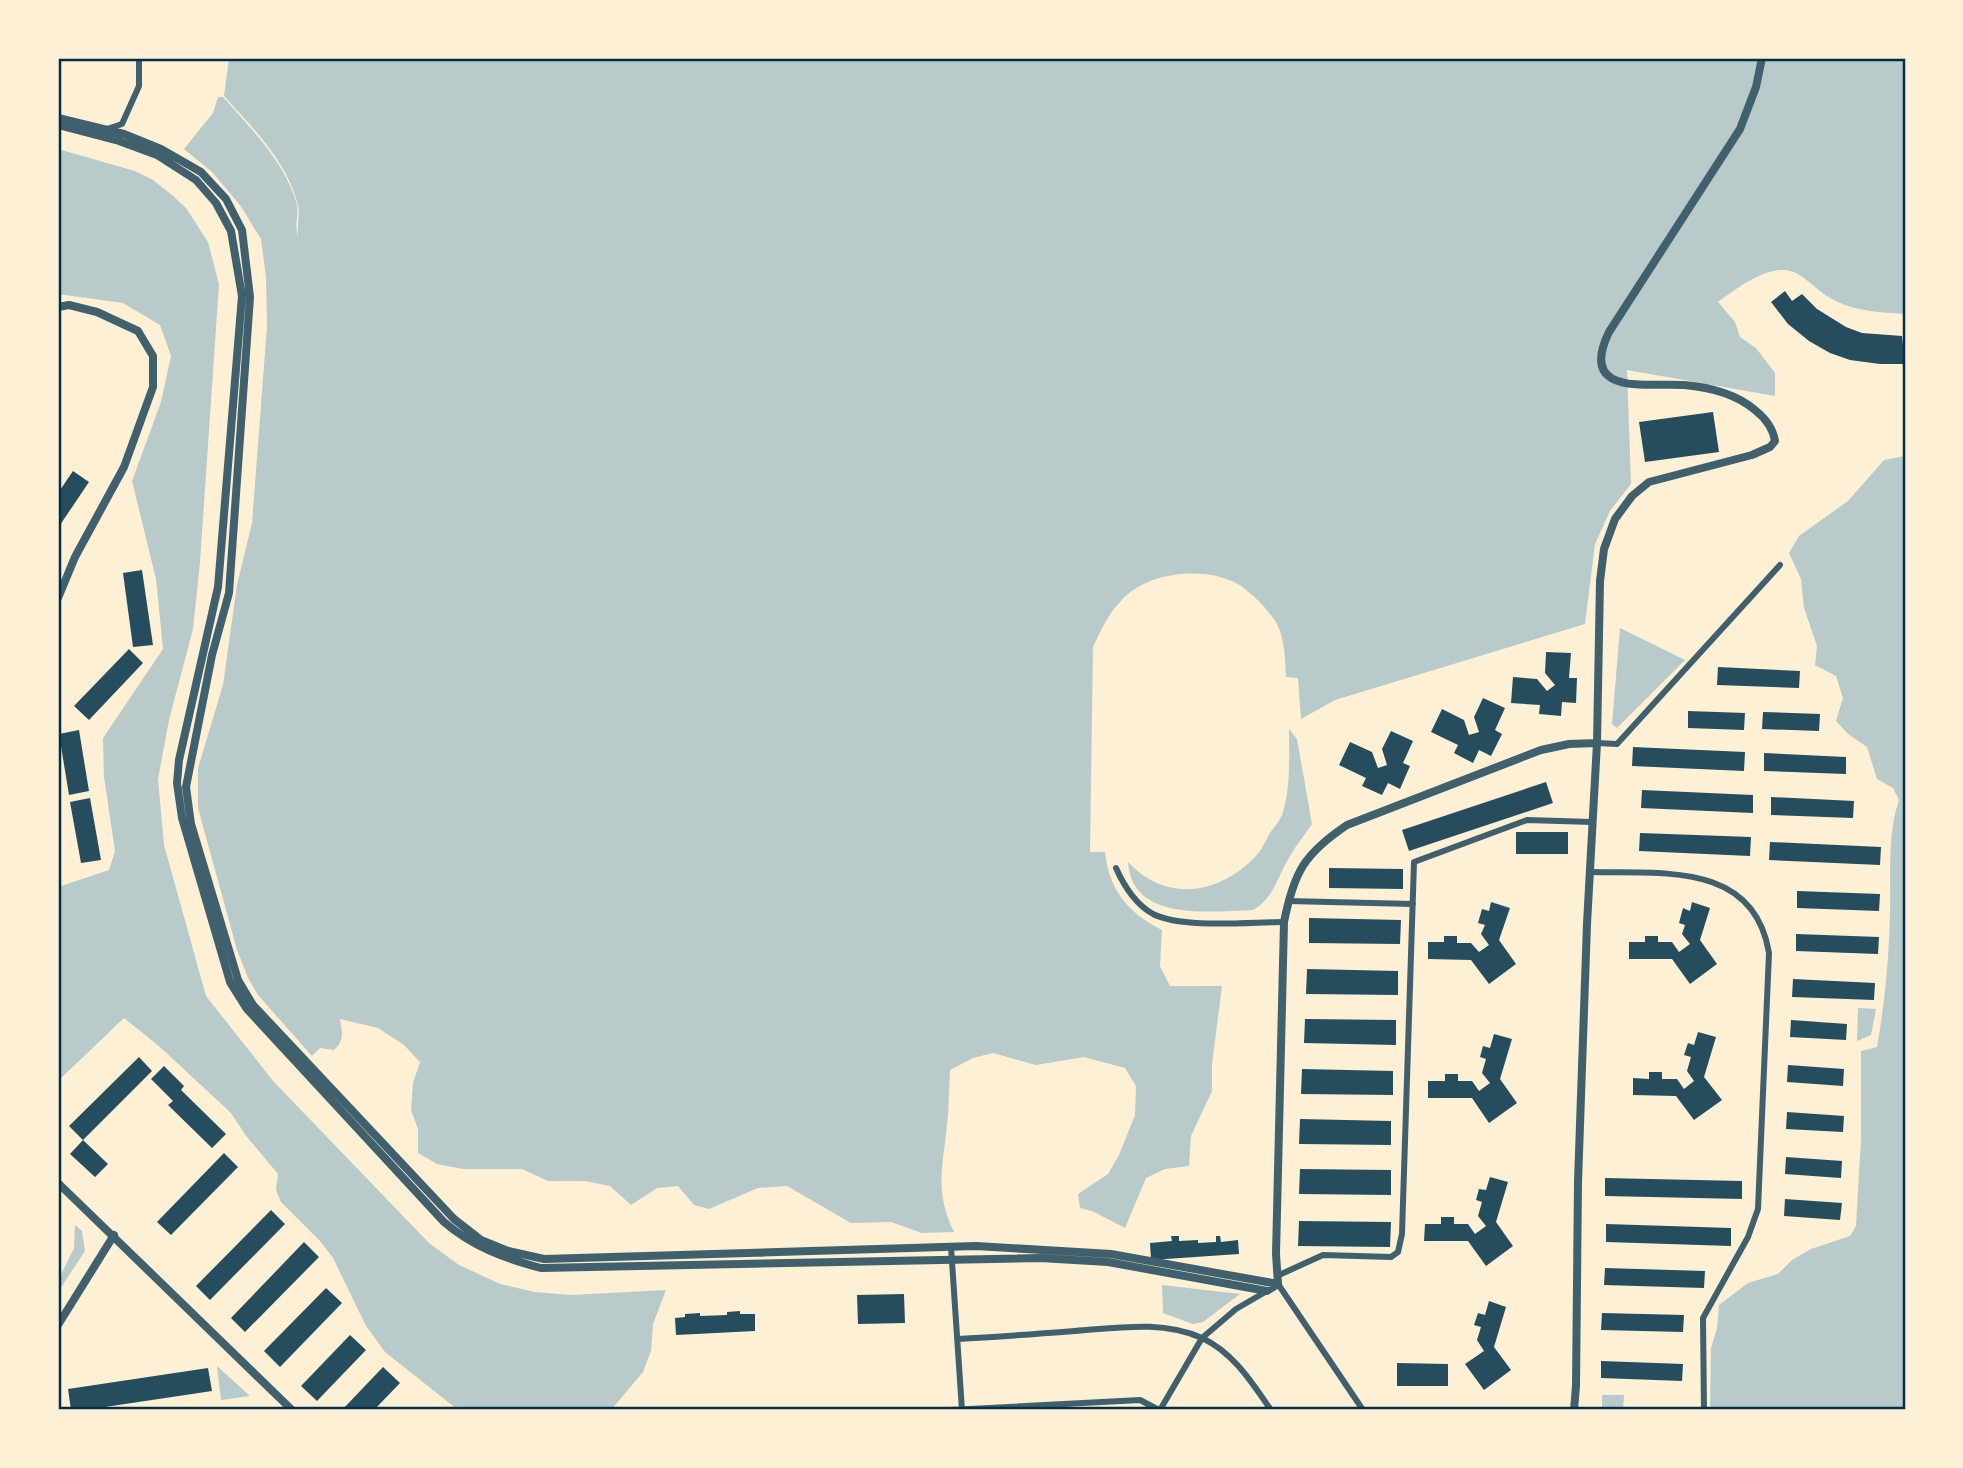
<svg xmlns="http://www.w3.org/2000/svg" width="1963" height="1468" viewBox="0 0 1963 1468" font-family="Signika,sans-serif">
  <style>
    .green { fill: #b9caca }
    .building { fill: #264d5e }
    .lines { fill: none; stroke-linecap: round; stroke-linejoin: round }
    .minor { stroke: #3f606c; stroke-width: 6 }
    .tertiary { stroke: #3f606c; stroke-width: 8 }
    .neatline { fill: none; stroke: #003049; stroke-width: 2.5 }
  </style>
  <rect width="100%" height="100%" fill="#fdf0d5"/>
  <path class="green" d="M229,58H1905V314C1882,312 1858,312 1836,301C1822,295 1813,284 1801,276C1776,257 1738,288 1718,302L1735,322L1740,337L1756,348L1775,373V396L1627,370L1631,484L1610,511L1595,544L1585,624L1335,700L1301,719L1298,678L1286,677C1285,659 1285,640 1277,624C1271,612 1248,589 1236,583C1202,566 1146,572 1121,601C1108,614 1101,630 1093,647L1090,852H1105C1109,890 1128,913 1162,930L1160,966L1170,986H1222L1212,1064V1091L1191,1136L1189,1166L1165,1169L1146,1178L1125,1228L1092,1211L1080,1208L1078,1194L1108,1174L1119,1155L1135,1115L1136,1086L1125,1068L1084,1057L1036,1065L993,1053L973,1058L950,1070C949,1088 949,1107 947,1125C943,1167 934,1191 954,1232L922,1233L891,1222L851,1223L787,1186L758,1188L709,1209L694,1205L678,1186L657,1188L631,1205L610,1186L585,1181H548L522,1169H463L437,1164L418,1153V1129L411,1110L413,1083L420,1062L404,1045L378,1028L340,1019C342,1033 345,1039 334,1050L320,1048L312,1056L258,995L249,980L237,950L198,808V768L223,685L237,585L252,523L267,326L266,277L261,239L240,205L212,172L184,149L213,113L218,97H223C251,129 286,163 297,205C299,215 294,224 298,237C297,228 300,211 298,205C287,161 253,128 224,96Z
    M58,149L135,171L153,180L172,195L186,208L208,242L219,284L200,562L193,629L169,720L158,779L164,845L206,996L274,1082L429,1243L459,1265L500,1284L535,1292L571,1295L666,1290L653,1324L651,1351L643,1372L611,1410H458L385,1352L366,1326L333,1258L320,1241L281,1202L276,1190L278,1174L247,1137L231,1113L160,1047L124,1018L58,1081V887L109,870L115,851L104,777L103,738L163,649L156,579L132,481L161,402L171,356L160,325L123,303L58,294Z
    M1905,456V1410H1710L1711,1348L1717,1328L1719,1305L1748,1283L1778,1274L1792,1260L1811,1249L1850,1236L1856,1226L1861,1139V1051L1877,1047C1885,1002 1889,958 1890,912C1891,876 1887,834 1899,800L1893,788L1877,779L1867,747L1848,734L1836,721L1843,698L1836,676L1815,665L1817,646L1804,608L1801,579L1789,553L1799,536L1848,501L1884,460Z
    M1620,628L1685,660L1617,728L1612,724Z
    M1289,729L1297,739L1312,824C1305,835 1296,845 1290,856C1278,875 1274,899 1253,910C1212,911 1132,923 1128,862C1166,903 1219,895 1256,856C1262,850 1265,841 1270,833C1274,827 1279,822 1282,815C1291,788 1289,757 1289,729Z
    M1858,1008L1876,1009L1871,1035L1857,1041Z
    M75,1225L82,1231L85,1251L58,1292V1281L74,1248Z
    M1162,1285L1240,1294L1203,1322L1193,1324L1163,1313Z
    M217,1366L250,1396L221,1400Z
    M1602,1395H1624L1623,1410H1602Z"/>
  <path class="building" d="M1785,291L1792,301L1802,294L1817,309L1846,327L1862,333L1902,336L1905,364H1880L1850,360L1830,353L1809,341L1788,324L1771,302Z
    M1713,412L1719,452L1645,462L1639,422Z
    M73,471L89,482L58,528V493Z
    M142,570L153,645L133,647L123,573Z
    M129,649L143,663L89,720L74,706Z
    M1546,652L1571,653L1569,678H1577L1576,703L1562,702L1561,716L1539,714L1540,705L1511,703L1513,677L1537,679L1547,691L1555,685L1545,673Z
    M1718,667L1800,671L1799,688L1717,685Z
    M1483,698L1505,708L1495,730L1502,734L1491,756L1479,750L1473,763L1454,753L1458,745L1431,732L1442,709L1464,720L1469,735L1479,732L1474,717Z
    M1688,711L1745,713L1744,730L1688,728Z
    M1763,712L1820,714L1819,731L1762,729Z
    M79,730L89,791L69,795L59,734Z
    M1391,731L1413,741L1403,763L1410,766L1400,789L1388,783L1382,795L1362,786L1366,778L1339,765L1350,742L1372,752L1378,768L1387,765L1382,749Z
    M1633,747L1745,752L1744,771L1632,766Z
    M1764,753L1846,757V774L1764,771Z
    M1546,782L1553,803L1409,851L1402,830Z
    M1642,790L1753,795V813L1641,808Z
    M1771,797L1854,801L1853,818L1771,815Z
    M90,798L101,860L81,863L70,802Z
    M1516,832H1568V854H1516Z
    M1640,833L1751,837L1750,856L1639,851Z
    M1770,842L1881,847L1880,865L1769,860Z
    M1329,868L1403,869V889L1329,888Z
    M1797,891L1880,894L1879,911L1797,908Z
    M1491,902L1510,908L1499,940L1516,964L1489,984L1471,960L1428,959V942H1444V936H1457V943H1471L1479,952L1489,945L1481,934L1485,925L1478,923L1482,909L1489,911Z
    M1692,902L1710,908L1700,940L1717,964L1690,984L1672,959H1629V942H1645V936H1658V942H1672L1679,952L1690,944L1682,934L1685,925L1679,923L1683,908L1690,911Z
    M1309,918L1401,920L1400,944L1309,943Z
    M1796,934L1879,937L1878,954L1796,951Z
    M1307,969L1398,971V995L1306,994Z
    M1793,979L1875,983L1874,1000L1792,997Z
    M1305,1019L1396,1020V1045L1304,1043Z
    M1791,1020L1847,1024L1846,1040L1790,1037Z
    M1698,1032L1716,1037L1704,1077L1722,1100L1694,1120L1676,1096L1633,1095V1078L1649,1079V1072H1662V1079H1677L1684,1089L1694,1081L1687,1071L1691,1057L1684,1055L1688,1043L1694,1045Z
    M1494,1034L1512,1039L1500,1079L1517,1103L1489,1123L1472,1098H1428V1081H1445V1074H1458V1081H1472L1479,1091L1490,1083L1482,1073L1486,1059L1480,1057L1483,1046L1490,1048Z
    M139,1057L152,1071L83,1140L69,1126Z
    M1788,1065L1844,1069L1843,1086L1787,1082Z
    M164,1066L184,1086L181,1090L226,1134L212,1148L168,1105L173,1101L151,1079Z
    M1302,1069L1393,1071V1095L1301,1094Z
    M1787,1112L1844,1116L1843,1132L1786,1129Z
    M1300,1119L1391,1121V1145L1299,1144Z
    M83,1140L108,1164L95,1177L70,1154Z
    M224,1153L238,1167L171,1235L157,1222Z
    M1786,1157L1842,1161L1841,1178L1785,1174Z
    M1300,1169L1391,1170V1195L1299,1194Z
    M1490,1177L1508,1182L1496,1222L1513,1246L1486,1266L1468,1241H1424L1425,1224H1441V1217H1454V1224H1468L1475,1234L1486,1226L1478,1216L1482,1202L1476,1200L1479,1189L1486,1190Z
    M1605,1178L1742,1181V1199L1605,1196Z
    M1785,1199L1842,1203L1840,1220L1784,1216Z
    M271,1210L285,1224L210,1300L196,1286Z
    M1299,1221L1391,1222L1390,1247L1298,1246Z
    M1606,1224L1731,1228V1246L1606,1242Z
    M1171,1236H1179V1241L1198,1240V1243L1216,1242V1236H1220L1221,1242L1238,1240L1239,1254L1151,1260L1150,1243L1172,1241Z
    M304,1242L319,1257L245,1332L231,1318Z
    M1605,1268L1705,1271L1704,1288L1604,1285Z
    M326,1288L342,1303L280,1367L264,1351Z
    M904,1294L905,1323L858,1324L857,1295Z
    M1489,1301L1506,1307L1494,1347L1511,1370L1484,1390L1465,1364L1484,1351L1477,1340L1481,1327L1474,1325L1478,1313L1485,1315Z
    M740,1311V1314H755V1331L676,1335L675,1318L685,1317V1314L700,1313V1316L727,1315V1312Z
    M1602,1313L1684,1315L1683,1332L1601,1330Z
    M350,1335L366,1350L317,1401L301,1386Z
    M1601,1361L1683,1364L1682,1381L1601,1378Z
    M1397,1363L1448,1364V1386H1397Z
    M383,1367L400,1383L374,1410H342Z
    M208,1368L212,1391L85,1410H71L68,1389Z"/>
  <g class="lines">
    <path class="minor" d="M107,129L122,124L139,86V58
      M1597,743L1617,744L1780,565
      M1116,868C1124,886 1135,904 1153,914C1183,929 1249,922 1284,922
      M1590,872C1661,874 1754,861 1769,953L1758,1209L1748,1237L1703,1318L1704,1410
      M1288,901L1413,904
      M951,1247L962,1410
      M1279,1275L1323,1255L1391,1257L1398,1252L1402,1234L1414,862L1527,820L1592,822
      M1278,1284L1363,1410
      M958,1339C997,1337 1036,1334 1075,1331C1117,1328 1162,1320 1202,1338C1234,1353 1252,1383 1271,1410
      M950,1410L1140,1400L1159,1410
      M1160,1410L1202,1338L1236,1309L1267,1291"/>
    <path class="tertiary" d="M58,118L124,134L161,149L201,172L226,199L242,230L250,297L229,593L212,655L186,787L191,824L238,980L253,1005L454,1219L481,1240L508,1251L544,1259L976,1246L1111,1254L1278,1284
      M58,125L119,141L157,155L196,180L216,203L231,231L242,296L218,587L179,760L177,783L182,818L230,982L247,1009L444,1222C473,1247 504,1258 541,1268L1040,1258L1108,1262L1267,1291L1278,1284
      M58,307L69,305L97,312L138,331L153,356V387L124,467L75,557L58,598
      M58,1183L292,1410
      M1278,1284L1276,1254L1284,922C1294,872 1304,854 1347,825L1541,750L1569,744L1597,743
      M58,1325L114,1235
      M1574,1410L1576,1386L1578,1182L1587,924L1597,743L1600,581L1604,549L1615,519L1632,496L1649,482L1752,455L1770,447L1775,441C1773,428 1765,418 1755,410C1736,394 1708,387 1684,385C1645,383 1578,396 1609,332L1740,129L1756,87L1762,58"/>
  </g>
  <rect width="1963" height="1468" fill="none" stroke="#fdf0d5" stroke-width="119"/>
  <rect x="60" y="60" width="1844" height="1348" class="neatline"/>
</svg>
